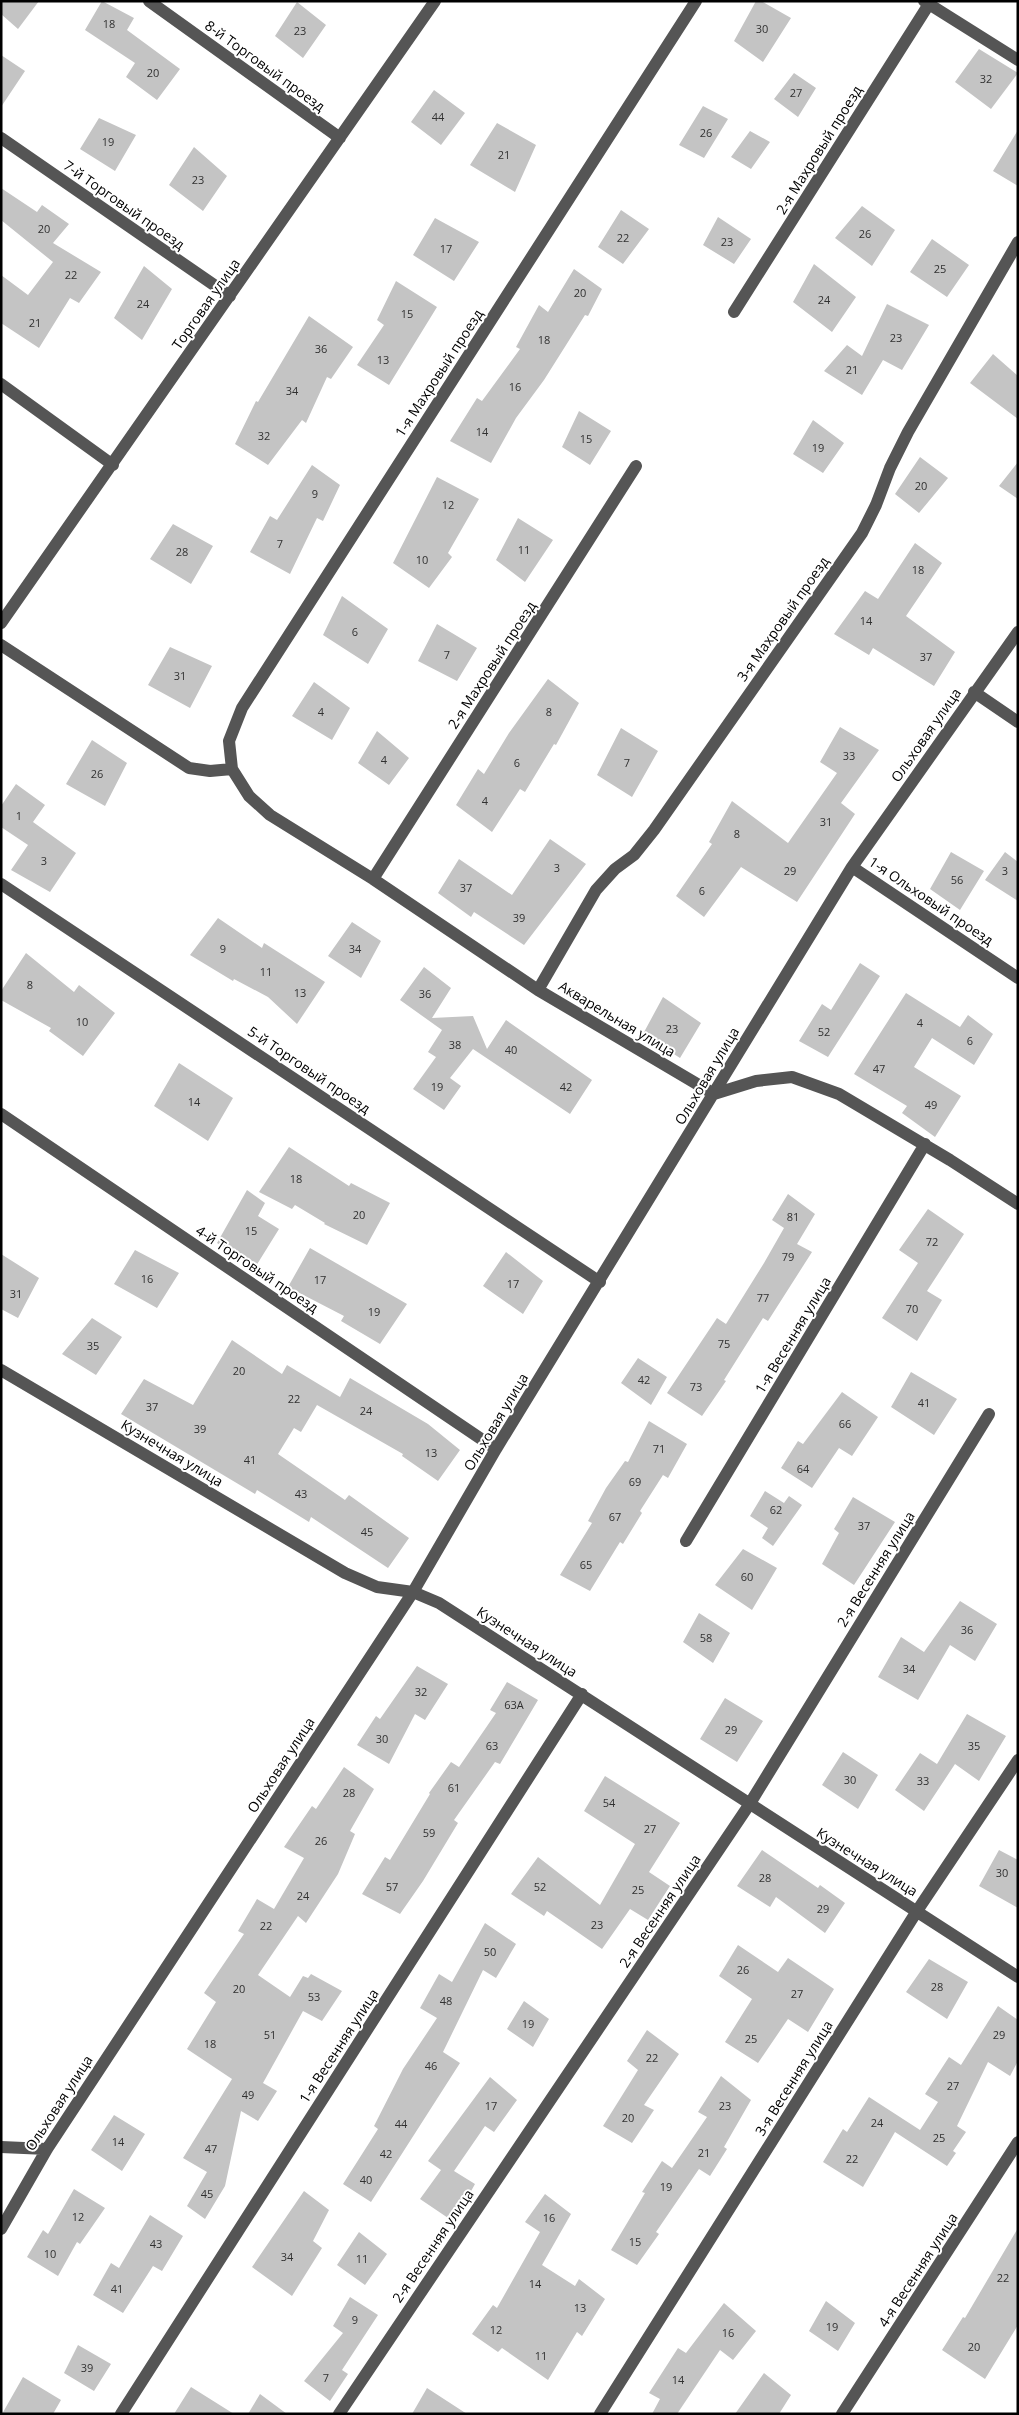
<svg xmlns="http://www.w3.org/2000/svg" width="1019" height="2415" viewBox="0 0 1019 2415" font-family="'Open Sans',sans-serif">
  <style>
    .building { fill: #c4c4c4 }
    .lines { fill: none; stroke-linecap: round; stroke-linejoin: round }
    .minor { stroke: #555; stroke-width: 12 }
    .labels { text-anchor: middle; stroke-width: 4; stroke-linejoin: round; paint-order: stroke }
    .number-label { font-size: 11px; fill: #313131 }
    .street-label { font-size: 14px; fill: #000; stroke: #fff }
  </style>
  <rect width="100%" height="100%" fill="#fff"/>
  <path class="building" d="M1,1H39L18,29L1,14Z
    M102,1L134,18L127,30L180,69L157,100L126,77L135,63L85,30Z
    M756,1H761L791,18L763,62L734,41Z
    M297,2L326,25L303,58L275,36Z
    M979,49L1018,73L991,109L955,82Z
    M1,55L25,71L1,107Z
    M794,73L816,88L798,117L774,99Z
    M434,90L465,113L441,145L411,122Z
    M703,106L728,119L704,158L679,145Z
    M99,118L136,135L115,171L80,149Z
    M497,123L536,145L515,192L470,165Z
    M1018,130V186L993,171Z
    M750,131L770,142L751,169L731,157Z
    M194,147L227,176L203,211L169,185Z
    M1,188L37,212L42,205L69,224L53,243L101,272L79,303L70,298L39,348L1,323V275L28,295L53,262L1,220Z
    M862,206L895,230L872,266L835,238Z
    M621,210L649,229L623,264L598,247Z
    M718,217L751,239L734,264L703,245Z
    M435,218L479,242L454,281L413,255Z
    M932,239L969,265L947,297L910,272Z
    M814,264L856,297L832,332L793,302Z
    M144,266L172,289L142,340L114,318Z
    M574,269L602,289L588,316L585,315L544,380L516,418L491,463L450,441L477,398L482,401L520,349L516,347L539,305L548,312Z
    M396,281L437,307L389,385L357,365L384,325L377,320Z
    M887,304L929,325L902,370L883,360L862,395L824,371L847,345L862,356Z
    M309,316L353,347L331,379L327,377L306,423L302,420L268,465L235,444L256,401L258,402Z
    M993,354L1018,376V419L970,383Z
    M579,411L611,431L590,465L562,447Z
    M813,420L844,443L823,473L793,454Z
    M920,457L948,478L919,513L895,494Z
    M1018,462V499L999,486Z
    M312,465L340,485L323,521L317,518L290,574L250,552L270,516L277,520Z
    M437,477L479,499L448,553L452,557L429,588L393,563Z
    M518,518L553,540L525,582L496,560Z
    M173,524L213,546L191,584L150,559Z
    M915,543L942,563L906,616L955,652L934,686L873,648L869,655L834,634L865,591L878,599Z
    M342,596L388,629L368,664L323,635Z
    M437,624L477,648L457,681L418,661Z
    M170,647L212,666L190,708L148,685Z
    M548,679L579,703L556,745L554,744L525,792L520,789L492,832L456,805L478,769L484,774L509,733Z
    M314,682L350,708L332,740L292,716Z
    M840,727L879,750L841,803L855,814L797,902L741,867L704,917L676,896L712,844L709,842L732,801L788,843L837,773L820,762Z
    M621,728L658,751L632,797L597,775Z
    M377,731L409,758L389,785L358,763Z
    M92,740L127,763L105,806L66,784Z
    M16,784L45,805L33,822L76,853L50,892L11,870L28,845L1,827V806Z
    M550,839L586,864L524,945L474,912L471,917L438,893L459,859L512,895Z
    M951,852L984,871L960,910L930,889Z
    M1005,852L1018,862V901L985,880Z
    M218,918L262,948L264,943L325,982L297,1024L268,997L234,979L233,981L190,955Z
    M352,922L381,941L361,978L328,956Z
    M26,953L74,992L79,985L115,1013L83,1056L49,1031L51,1028L1,1000V991Z
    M860,963L880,976L828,1057L799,1041L822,1004L831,1010Z
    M424,967L451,988L432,1018L473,1016L487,1049L506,1020L592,1080L570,1114L473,1049L450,1078L461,1086L444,1110L413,1089L436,1057L428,1052L442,1030L400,1000Z
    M906,993L960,1027L968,1015L993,1034L974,1065L932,1038L914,1067L961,1096L935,1137L902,1113L907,1106L854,1074Z
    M663,997L701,1023L680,1058L643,1034Z
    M179,1063L233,1098L208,1141L154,1106Z
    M289,1147L349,1186L351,1183L390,1203L367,1245L324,1224L325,1223L295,1205L292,1209L259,1192Z
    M247,1190L265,1203L258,1216L279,1229L256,1266L217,1243Z
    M788,1194L815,1214L797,1244L812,1252L768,1321L763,1318L724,1380L726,1381L702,1416L667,1393L717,1318L726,1324L764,1263L784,1228L772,1220Z
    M928,1209L964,1234L927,1291L942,1300L917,1341L882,1318L918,1263L899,1250Z
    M310,1248L407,1304L380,1344L341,1321L344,1316L288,1287Z
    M135,1250L179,1273L157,1308L114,1284Z
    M506,1252L543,1281L523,1314L483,1286Z
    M1,1254L39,1278L18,1318L1,1309Z
    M92,1318L122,1337L96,1375L62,1354Z
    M232,1340L282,1374L287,1365L340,1397L350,1378L428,1424L460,1450L438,1481L402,1456L403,1454L317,1405L301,1432L294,1428L278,1454L345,1500L349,1495L409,1538L388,1568L311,1517L309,1522L257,1490L255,1494L121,1414L144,1379L193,1405Z
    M638,1358L667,1377L651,1405L621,1383Z
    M911,1372L957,1399L934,1435L891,1407Z
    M842,1392L878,1417L852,1456L839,1448L812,1488L781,1468L798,1441L803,1444Z
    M649,1421L687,1444L668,1478L663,1475L640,1511L642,1513L623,1544L620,1542L590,1591L560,1575L592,1523L588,1521L606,1488L625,1461L628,1462Z
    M765,1491L784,1503L789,1496L802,1505L773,1546L762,1538L768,1528L750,1516Z
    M853,1497L895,1522L854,1585L822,1564L839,1533L834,1529Z
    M743,1549L777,1568L752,1610L715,1585Z
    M960,1601L997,1624L975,1661L950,1645L918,1700L878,1677L901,1637L924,1652Z
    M699,1613L730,1633L713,1663L683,1642Z
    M417,1666L448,1684L425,1720L415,1714L389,1764L357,1745L376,1716L380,1719Z
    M507,1682L538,1700L500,1764L495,1762L454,1820L458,1823L423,1881L400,1914L362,1894L385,1857L390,1860L430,1794L429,1793L451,1762L459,1767L496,1713L490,1710Z
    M725,1698L763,1721L737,1762L700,1739Z
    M967,1714L1006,1736L979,1781L955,1764L924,1811L895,1790L920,1753L937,1764Z
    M843,1752L878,1775L858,1809L822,1785Z
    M344,1767L374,1789L350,1831L355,1834L338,1874L306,1923L298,1916L258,1975L290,1997L303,1976L308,1978L311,1974L342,1991L322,2021L303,2011L263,2083L277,2091L258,2121L241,2111L225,2186L205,2219L187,2206L207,2172L183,2158L232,2079L187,2049L216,2002L204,1993L244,1934L238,1931L257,1899L274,1909L304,1858L284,1847L312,1806L316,1809Z
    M605,1776L680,1823L649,1872L670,1886L648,1920L630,1909L602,1949L547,1911L544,1916L511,1894L538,1857L600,1905L635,1844L584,1811Z
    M762,1850L818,1888L820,1885L845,1903L825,1933L776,1897L770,1907L737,1886Z
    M999,1850L1018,1860V1908L979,1886Z
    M485,1923L516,1944L496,1978L483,1970L443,2052L460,2063L371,2202L343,2184L378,2129L374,2126L403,2069L437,2018L420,2008L439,1974L452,1982Z
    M738,1945L778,1972L788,1958L834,1989L808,2032L788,2019L758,2063L725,2042L752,1999L719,1976Z
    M929,1959L968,1982L947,2019L906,1992Z
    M524,2001L549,2019L533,2047L507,2029Z
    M998,2006L1018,2020V2061L1010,2076L988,2062L957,2126L966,2132L953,2151L956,2153L947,2166L895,2132L863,2187L823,2162L843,2129L847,2132L869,2097L920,2130L938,2102L925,2094L949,2057L961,2065Z
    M647,2030L679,2054L644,2105L654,2110L632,2143L603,2126L638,2070L627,2061Z
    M721,2076L751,2100L724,2147L727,2149L710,2176L699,2169L656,2232L659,2234L637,2265L611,2250L645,2193L642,2192L662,2161L672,2168L707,2117L698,2112Z
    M490,2077L517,2100L494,2132L485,2126L454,2171L475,2184L454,2222L420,2199L441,2170L428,2161Z
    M114,2115L145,2134L122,2171L91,2150Z
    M74,2189L105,2208L80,2244L77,2242L58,2276L27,2257L43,2230L48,2234Z
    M304,2191L329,2210L313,2241L322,2248L292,2296L252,2267Z
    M545,2194L571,2214L542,2265L575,2286L579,2279L605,2299L582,2336L577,2332L548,2380L502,2348L498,2352L472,2334L493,2305L497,2308L540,2232L525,2222Z
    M150,2215L183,2236L162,2271L153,2266L123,2313L93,2295L111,2263L119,2268Z
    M1018,2228V2325L985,2379L942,2350L963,2317L965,2318Z
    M359,2232L387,2254L365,2285L337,2265Z
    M350,2297L378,2315L342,2370L348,2374L330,2401L304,2381L343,2333L333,2326Z
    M826,2301L855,2323L838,2351L809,2331Z
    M724,2303L756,2331L733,2360L720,2350L677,2414H652L660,2399L649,2393L678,2348L686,2353Z
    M78,2345L111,2364L94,2391L64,2373Z
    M764,2373L791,2395L779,2414H735Z
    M23,2377L61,2400L53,2414H2Z
    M191,2387L234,2414H174Z
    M427,2388L467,2414H412Z
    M260,2394L287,2414H248Z"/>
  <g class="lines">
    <path class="minor" d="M149,1L340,138
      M696,1L242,708L229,741L232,769L249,796L270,815L373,879L538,990L714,1094L756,1081L792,1077L839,1094L950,1160L1018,1204
      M924,1L1018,60
      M1,138L230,296
      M734,312L929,4
      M1,384L113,465
      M1,623L435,1
      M1,645L189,768L210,771L232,769
      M974,692L1018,722
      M852,867L1018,978
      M373,879L636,466
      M1,884L600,1282
      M538,990L596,890L615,869L634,855L654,830L862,533L876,505L890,468L908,432L1018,242
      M1,1114L496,1449
      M1,1370L345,1573L377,1587L413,1592L439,1603L1018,1977
      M686,1541L925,1144
      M1,2147L47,2149
      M1,2229L47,2149L413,1592L496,1449L852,867L1018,632
      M121,2414L582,1694
      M339,2414L749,1805L989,1414
      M600,2414L917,1911L1018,1760
      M842,2414L1018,2142"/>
  </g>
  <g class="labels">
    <g class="number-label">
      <text x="109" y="28">18</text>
      <text x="762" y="33">30</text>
      <text x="300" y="35">23</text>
      <text x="153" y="77">20</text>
      <text x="986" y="83">32</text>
      <text x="796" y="97">27</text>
      <text x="438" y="121">44</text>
      <text x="706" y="137">26</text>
      <text x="108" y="146">19</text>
      <text x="504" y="159">21</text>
      <text x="198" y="184">23</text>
      <text x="44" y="233">20</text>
      <text x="865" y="238">26</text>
      <text x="623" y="242">22</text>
      <text x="727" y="246">23</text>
      <text x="446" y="253">17</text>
      <text x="940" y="273">25</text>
      <text x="71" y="279">22</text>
      <text x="580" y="297">20</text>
      <text x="824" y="304">24</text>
      <text x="143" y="308">24</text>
      <text x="407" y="318">15</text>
      <text x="35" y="327">21</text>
      <text x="896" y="342">23</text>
      <text x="544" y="344">18</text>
      <text x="321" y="353">36</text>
      <text x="383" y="364">13</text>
      <text x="852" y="374">21</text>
      <text x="515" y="391">16</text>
      <text x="292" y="395">34</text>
      <text x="482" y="436">14</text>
      <text x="264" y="440">32</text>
      <text x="586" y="443">15</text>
      <text x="818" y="452">19</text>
      <text x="921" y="490">20</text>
      <text x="315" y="498">9</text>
      <text x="448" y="509">12</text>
      <text x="280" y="548">7</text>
      <text x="524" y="554">11</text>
      <text x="182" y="556">28</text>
      <text x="422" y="564">10</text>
      <text x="918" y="574">18</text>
      <text x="866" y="625">14</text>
      <text x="355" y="636">6</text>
      <text x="447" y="659">7</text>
      <text x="926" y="661">37</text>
      <text x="180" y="680">31</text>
      <text x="321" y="716">4</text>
      <text x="549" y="716">8</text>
      <text x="849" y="760">33</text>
      <text x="384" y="764">4</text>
      <text x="517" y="767">6</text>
      <text x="627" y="767">7</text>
      <text x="97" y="778">26</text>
      <text x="485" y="805">4</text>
      <text x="19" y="820">1</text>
      <text x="826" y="826">31</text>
      <text x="737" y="838">8</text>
      <text x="44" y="865">3</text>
      <text x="557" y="872">3</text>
      <text x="790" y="875">29</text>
      <text x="1005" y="875">3</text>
      <text x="957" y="884">56</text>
      <text x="466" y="892">37</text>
      <text x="702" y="895">6</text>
      <text x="519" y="922">39</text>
      <text x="223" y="953">9</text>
      <text x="355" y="953">34</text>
      <text x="266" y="976">11</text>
      <text x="30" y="989">8</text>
      <text x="300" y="997">13</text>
      <text x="425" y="998">36</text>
      <text x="82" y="1026">10</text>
      <text x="920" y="1027">4</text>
      <text x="672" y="1033">23</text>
      <text x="824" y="1036">52</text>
      <text x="970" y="1045">6</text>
      <text x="455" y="1049">38</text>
      <text x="511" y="1054">40</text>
      <text x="879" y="1073">47</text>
      <text x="437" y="1091">19</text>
      <text x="566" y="1091">42</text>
      <text x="194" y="1106">14</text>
      <text x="931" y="1109">49</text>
      <text x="296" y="1183">18</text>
      <text x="359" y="1219">20</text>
      <text x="793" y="1221">81</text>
      <text x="251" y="1235">15</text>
      <text x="932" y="1246">72</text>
      <text x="788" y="1261">79</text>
      <text x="147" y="1283">16</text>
      <text x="320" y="1284">17</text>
      <text x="513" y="1288">17</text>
      <text x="16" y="1298">31</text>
      <text x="763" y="1302">77</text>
      <text x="912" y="1313">70</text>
      <text x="374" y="1316">19</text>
      <text x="724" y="1348">75</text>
      <text x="93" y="1350">35</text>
      <text x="239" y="1375">20</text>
      <text x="644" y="1384">42</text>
      <text x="696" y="1391">73</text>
      <text x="294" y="1403">22</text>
      <text x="924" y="1407">41</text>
      <text x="152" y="1411">37</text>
      <text x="366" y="1415">24</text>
      <text x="845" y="1428">66</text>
      <text x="200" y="1433">39</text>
      <text x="659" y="1453">71</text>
      <text x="431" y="1457">13</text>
      <text x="250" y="1464">41</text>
      <text x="803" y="1473">64</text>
      <text x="635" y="1486">69</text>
      <text x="301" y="1498">43</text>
      <text x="776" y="1514">62</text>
      <text x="615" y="1521">67</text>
      <text x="864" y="1530">37</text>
      <text x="367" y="1536">45</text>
      <text x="586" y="1569">65</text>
      <text x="747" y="1581">60</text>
      <text x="967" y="1634">36</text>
      <text x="706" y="1642">58</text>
      <text x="909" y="1673">34</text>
      <text x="421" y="1696">32</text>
      <text x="514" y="1709">63А</text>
      <text x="731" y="1734">29</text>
      <text x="382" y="1743">30</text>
      <text x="492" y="1750">63</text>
      <text x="974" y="1750">35</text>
      <text x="850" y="1784">30</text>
      <text x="923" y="1785">33</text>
      <text x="454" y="1792">61</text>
      <text x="349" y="1797">28</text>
      <text x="609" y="1807">54</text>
      <text x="650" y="1833">27</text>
      <text x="429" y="1837">59</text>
      <text x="321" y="1845">26</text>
      <text x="1002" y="1877">30</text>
      <text x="765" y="1882">28</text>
      <text x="392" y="1891">57</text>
      <text x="540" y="1891">52</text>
      <text x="638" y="1894">25</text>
      <text x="303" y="1900">24</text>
      <text x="823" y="1913">29</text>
      <text x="597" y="1929">23</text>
      <text x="266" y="1930">22</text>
      <text x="490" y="1956">50</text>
      <text x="743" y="1974">26</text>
      <text x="937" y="1991">28</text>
      <text x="239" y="1993">20</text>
      <text x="797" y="1998">27</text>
      <text x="314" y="2001">53</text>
      <text x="446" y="2005">48</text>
      <text x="528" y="2028">19</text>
      <text x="270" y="2039">51</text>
      <text x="999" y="2039">29</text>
      <text x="751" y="2043">25</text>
      <text x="210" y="2048">18</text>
      <text x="652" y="2062">22</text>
      <text x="431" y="2070">46</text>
      <text x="953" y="2090">27</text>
      <text x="248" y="2099">49</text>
      <text x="491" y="2110">17</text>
      <text x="725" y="2110">23</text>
      <text x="628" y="2122">20</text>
      <text x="877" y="2127">24</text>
      <text x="401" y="2128">44</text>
      <text x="939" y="2142">25</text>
      <text x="118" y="2146">14</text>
      <text x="211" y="2153">47</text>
      <text x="704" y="2157">21</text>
      <text x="386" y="2158">42</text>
      <text x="852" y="2163">22</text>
      <text x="366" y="2184">40</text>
      <text x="666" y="2191">19</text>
      <text x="207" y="2198">45</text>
      <text x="78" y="2221">12</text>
      <text x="549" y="2222">16</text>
      <text x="635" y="2246">15</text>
      <text x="156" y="2248">43</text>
      <text x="50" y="2258">10</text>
      <text x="287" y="2261">34</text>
      <text x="362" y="2263">11</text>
      <text x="1003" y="2282">22</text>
      <text x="535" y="2288">14</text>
      <text x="117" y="2293">41</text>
      <text x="580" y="2312">13</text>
      <text x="355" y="2324">9</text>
      <text x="832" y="2331">19</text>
      <text x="496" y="2334">12</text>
      <text x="728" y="2337">16</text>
      <text x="974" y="2351">20</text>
      <text x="541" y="2360">11</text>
      <text x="87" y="2372">39</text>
      <text x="326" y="2382">7</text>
      <text x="678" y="2384">14</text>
    </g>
    <g class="street-label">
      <text transform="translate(265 66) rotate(36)" y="5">8-й Торговый проезд</text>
      <text transform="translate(819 150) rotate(-58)" y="5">2-я Махровый проезд</text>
      <text transform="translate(124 205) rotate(35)" y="5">7-й Торговый проезд</text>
      <text transform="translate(206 304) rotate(-55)" y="5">Торговая улица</text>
      <text transform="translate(439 373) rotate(-57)" y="5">1-я Махровый проезд</text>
      <text transform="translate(783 619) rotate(-55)" y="5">3-я Махровый проезд</text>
      <text transform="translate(492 665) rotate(-57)" y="5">2-я Махровый проезд</text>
      <text transform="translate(926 735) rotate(-55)" y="5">Ольховая улица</text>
      <text transform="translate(931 901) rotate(34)" y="5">1-я Ольховый проезд</text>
      <text transform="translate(617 1019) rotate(31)" y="5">Акварельная улица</text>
      <text transform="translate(309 1070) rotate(34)" y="5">5-й Торговый проезд</text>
      <text transform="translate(707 1076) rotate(-59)" y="5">Ольховая улица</text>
      <text transform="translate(257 1269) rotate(34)" y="5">4-й Торговый проезд</text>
      <text transform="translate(793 1335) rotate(-59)" y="5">1-я Весенняя улица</text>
      <text transform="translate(496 1422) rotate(-59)" y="5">Ольховая улица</text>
      <text transform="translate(172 1453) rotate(31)" y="5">Кузнечная улица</text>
      <text transform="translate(876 1569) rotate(-58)" y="5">2-я Весенняя улица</text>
      <text transform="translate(527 1642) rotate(33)" y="5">Кузнечная улица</text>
      <text transform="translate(281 1765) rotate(-57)" y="5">Ольховая улица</text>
      <text transform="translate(867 1862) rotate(32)" y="5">Кузнечная улица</text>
      <text transform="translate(660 1911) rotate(-56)" y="5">2-я Весенняя улица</text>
      <text transform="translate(339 2046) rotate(-57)" y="5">1-я Весенняя улица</text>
      <text transform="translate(794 2078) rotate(-58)" y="5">3-я Весенняя улица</text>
      <text transform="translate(59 2103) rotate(-57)" y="5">Ольховая улица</text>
      <text transform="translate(433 2246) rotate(-56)" y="5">2-я Весенняя улица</text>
      <text transform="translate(918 2270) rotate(-57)" y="5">4-я Весенняя улица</text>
    </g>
  </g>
  <rect width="1019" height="2415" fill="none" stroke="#000000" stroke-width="5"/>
</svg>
